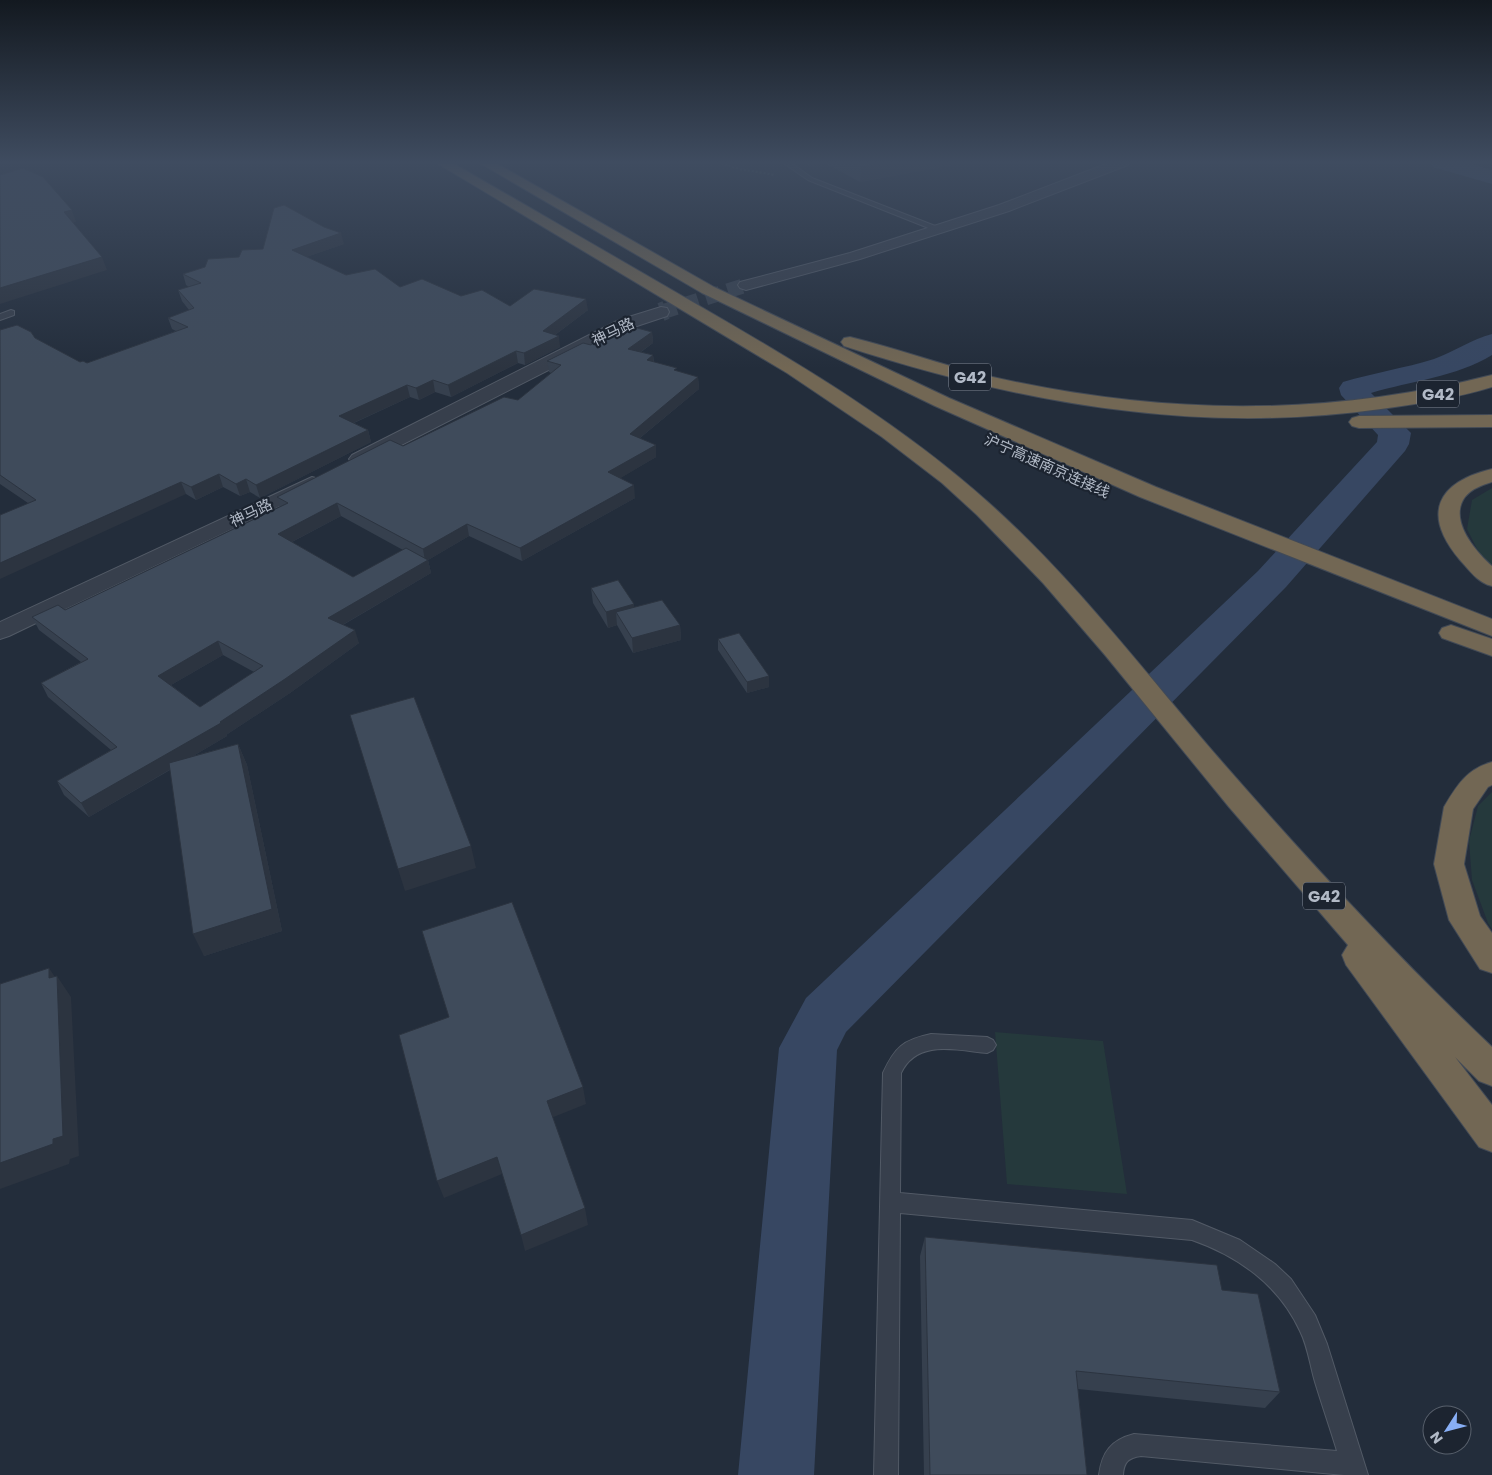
<svg xmlns="http://www.w3.org/2000/svg" width="1492" height="1475" viewBox="0 0 1492 1475" font-family="Poppins,'Noto Sans SC',sans-serif">
  <style>
    .green { fill: #25393c }
    .lines { fill: none; stroke-linecap: round; stroke-linejoin: round }
    .river { fill: #374762; fill-rule: evenodd }
    .street-tunnel-far1 { stroke: #384250; stroke-width: 15; stroke-dasharray: 15 8; stroke-linecap: butt }
    .street-tunnel { stroke: #384250; stroke-width: 19; stroke-dasharray: 19 9; stroke-linecap: butt }
    .lane-casing { stroke: #525a66; stroke-width: 2 }
    .street-casing { stroke: #525a66; stroke-width: 2 }
    .highway-casing { stroke: #424a56; stroke-width: 2 }
    .path { stroke: #43565a; stroke-width: 2; stroke-dasharray: 2 2; stroke-linecap: butt }
    .lane { fill: #373f4c; fill-rule: evenodd }
    .street { fill: #373f4c; fill-rule: evenodd }
    .highway { fill: #726754; fill-rule: evenodd }
    .wall { fill: #36404e; fill-rule: evenodd }
    .shaded-wall { fill: #2c3440 }
    .building { fill: #3f4b5b; stroke: #2c3440; fill-rule: evenodd }
    .labels { text-anchor: middle; stroke-width: 4.5; stroke-linejoin: round; paint-order: stroke }
    .far-street-label { font-size: 15px; fill: #b2bac7; stroke: #1c2430 }
    .shield { fill: #1c2430; stroke: #858d9a; stroke-width: 1 }
    .shield-label { font-size: 16px; font-weight: bold; fill: #b2bac7 }
  </style>
  <rect width="100%" height="100%" fill="#232d3b"/>
  <path class="green" d="M1492,488V565L1481,557L1467,529L1472,500Z
    M1492,792V929L1488,923L1472,880L1469,841L1478,806Z
    M995,1032L1103,1041L1127,1194L1007,1184Z"/>
  <g class="lines">
    <path class="river" d="M1431,162H1465L1492,170V184L1433,167Z
      M1492,334V355C1456,377 1411,381 1371,393L1411,433L1409,444L1405,451L1286,587L846,1032L837,1050L814,1475H738L779,1048L806,998L1258,571L1377,442L1378,435L1341,395L1339,388L1343,382C1373,373 1405,368 1434,359C1454,352 1472,339 1492,334Z"/>
    <path class="street-tunnel-far1" d="M662,312L746,285"/>
    <path class="street-tunnel" d="M661,312L666,310"/>
    <defs>
      <path id="lane" d="M782,162H790L812,178L943,229L936,231L808,180Z
        M11,310L14,311V315L0,320V314Z
        M931,1034L987,1037L993,1040L996,1045L993,1050L987,1053C956,1050 917,1039 901,1073L900,1193L1192,1220L1240,1240L1275,1264L1291,1279L1315,1315L1327,1344L1368,1475H1344L1141,1456C1128,1458 1124,1462 1123,1475H1099C1102,1452 1111,1440 1134,1434L1337,1451C1330,1428 1322,1405 1315,1382C1310,1365 1308,1347 1300,1331C1279,1285 1238,1256 1192,1240L900,1213L898,1475H874L883,1073C895,1047 903,1040 931,1034Z"/>
      <path id="street" d="M1111,162H1129L1128,165L1009,211L860,259L746,290L740,288L738,285L740,282L850,253L999,205Z
        M661,307L667,308L669,312L667,316L631,328L366,463L359,465L352,463L349,459L352,455L619,320Z
        M312,477L319,479L323,483L319,487L9,636L0,639V622Z"/>
      <path id="highway" d="M435,162H451C535,211 619,259 703,308C803,366 902,425 989,503C1073,578 1142,669 1216,755C1304,856 1395,955 1492,1047V1086L1479,1081L1455,1057L1492,1105V1152L1479,1147L1346,965L1342,955L1348,945L1229,807L1105,655L1043,583L977,515L942,483L882,437L787,373Z
        M478,162H494L714,287L949,398L1156,487L1492,619V636L1140,497L935,406L702,293Z
        M850,337C896,348 941,365 988,376C1158,415 1322,418 1492,375V387C1456,398 1418,404 1381,409C1194,435 1021,403 844,346L841,342L844,338Z
        M1492,415V427L1359,428L1352,426L1349,422L1352,418L1359,416Z
        M1492,469V482C1482,485 1471,489 1465,497C1448,520 1476,552 1492,566V586C1478,583 1469,570 1460,560C1421,514 1437,482 1492,469Z
        M1451,625L1492,639V656L1442,638L1439,633L1442,628Z
        M1492,762V785L1488,787L1473,809L1464,864L1480,916L1492,933V973L1480,969L1449,920L1434,864L1444,807C1457,785 1467,769 1492,762Z"/>
    </defs>
    <use href="#lane" class="lane-casing"/>
    <use href="#street" class="street-casing"/>
    <use href="#highway" class="highway-casing"/>
    <path class="path" d="M717,162L739,169L775,175"/>
    <use href="#lane" class="lane"/>
    <use href="#street" class="street"/>
    <use href="#highway" class="highway"/>
  </g>
  <path class="wall" d="M803,162H969L860,182L825,163L809,166Z
    M344,244L306,257L346,275L400,287L461,296L510,306L588,310L555,335L560,347L525,365L518,363L451,397L435,392L419,400L410,397L354,423L368,430L371,442L260,498L250,492L240,496L223,487L196,500L186,494L28,503L0,484V330L35,338L80,362L87,363L176,331L172,329L168,318L189,310L182,301L178,290L189,287L186,285L183,274L239,257Z
    M652,332L653,343L641,352L653,355L654,362L677,371L698,377L699,389L640,438L656,457L620,478L635,498L522,561L469,536L428,560L431,573L343,625L359,643L290,693L226,735L227,736L193,756L238,744L247,765L282,931L204,956L170,770L89,817L64,795L57,781L111,750L48,697L41,683L81,662L39,630L32,617L65,610L280,506L277,497L518,400L551,373L549,372L547,361L603,341ZM341,516L403,550L353,577L292,542ZM223,655L254,672L200,707L171,685Z
    M591,588L634,604V607L680,625L681,640L633,653L617,625L608,628L593,603Z
    M718,639L769,676V687L747,693L718,650Z
    M925,1237L1222,1290L1280,1392L1265,1408L1078,1389L1087,1475H924L920,1256Z"/>
  <path class="shaded-wall" d="M809,162H825V163L809,166Z
    M887,162H969L860,182L861,167Z
    M72,210L76,222L68,224L64,212Z
    M341,233L344,244L295,261L292,250Z
    M102,257L107,270L0,304V288Z
    M586,299L588,310L544,343L543,331Z
    M652,332L653,343L629,360L628,349Z
    M559,336L560,347L525,365L524,353Z
    M516,351L518,363L451,397L448,385Z
    M653,355L654,367L647,360Z
    M698,377L699,389L630,446V434Z
    M433,380L435,392L419,400L416,388Z
    M407,385L410,397L342,428L339,416Z
    M368,430L371,442L260,498L256,485Z
    M656,445V457L609,485L608,472Z
    M219,474L223,487L196,500L191,487Z
    M246,479L250,492L240,496L236,484Z
    M181,482L186,494L0,579V563Z
    M634,485L635,498L522,561L520,548Z
    M337,503L341,516L282,547L278,534Z
    M467,524L469,536L428,560L431,573L332,631L328,618L425,561L423,549Z
    M634,604L635,620L616,612L617,625L608,628L606,612Z
    M680,625L681,640L633,653L632,638Z
    M355,630L359,643L290,693L226,735L227,736L89,817L81,803L220,722Z
    M218,641L223,655L164,689L158,676Z
    M769,676V687L747,693V682Z
    M238,744L247,765L282,931L204,956L193,934Z
    M471,846L476,868L405,891L398,869Z
    M49,968L57,980V976L71,997L79,1156L70,1159L69,1164L0,1189V1163L49,978Z
    M583,1087L586,1104L551,1118L547,1101Z
    M497,1157L502,1174L444,1198L437,1181Z
    M585,1208L588,1225L525,1251L521,1235Z"/>
  <path class="building" d="M852,162H887L861,167Z
    M23,168L43,177L72,210L64,212L102,257L0,288V175Z
    M284,205L324,227L341,233L292,250L346,275L375,269L400,287L422,279L461,296L482,290L510,306L534,289L586,299L543,331L559,336L524,353L516,351L448,385L433,380L416,388L407,385L339,416L368,430L256,485L246,479L236,484L219,474L191,487L181,482L0,563V515L36,500L0,475V330L17,325L31,332L35,338L80,362L83,361L87,363L188,327L168,318L194,308L178,290L201,283L183,274L205,267L208,259L239,257L242,250L263,249L274,208Z
    M626,325L652,332L628,349L653,355L647,360L677,368L674,370L698,377L630,434L656,445L608,472L634,485L520,548L467,524L423,549L337,503L278,534L353,577L406,548L428,560L328,618L355,630L285,679L220,722L221,723L81,803L57,781L117,747L41,683L88,659L32,617L58,605L65,610L288,503L277,497L390,440L403,446L504,397L518,400L561,365L547,361L583,343L591,345L597,340L603,341ZM218,641L263,666L200,707L158,676Z
    M618,580L634,604L606,612L591,588Z
    M662,600L680,625L632,638L616,612Z
    M739,633L769,676L747,682L718,639Z
    M414,697L471,846L398,869L350,715Z
    M238,744L272,909L193,934L169,763Z
    M512,902L583,1087L547,1101L585,1208L521,1235L497,1157L437,1181L399,1035L449,1017L422,931Z
    M49,968V978L57,976L63,1136L53,1139V1144L0,1163V984Z
    M925,1237L1217,1265L1222,1290L1258,1294L1280,1392L1076,1371L1087,1475H930Z"/>
  <linearGradient id="sky" x2="0" y2="1"><stop stop-color="#131920"/><stop offset="0.44" stop-color="#3f4c60"/><stop offset="1" stop-color="#3f4c60" stop-opacity="0"/></linearGradient>
  <rect width="1492" height="369" fill="url(#sky)"/>
  <g class="labels">
    <g class="far-street-label">
      <text transform="translate(613 332) rotate(-26)" y="5">神马路</text>
      <text transform="translate(1047 466) rotate(24)" y="5">沪宁高速南京连接线</text>
      <text transform="translate(251 513) rotate(-26)" y="5">神马路</text>
    </g>
    <g class="shield">
      <rect x="949" y="363.5" width="42" height="27" rx="4"/>
      <rect x="1417" y="380.5" width="42" height="27" rx="4"/>
      <rect x="1303" y="882.5" width="42" height="27" rx="4"/>
    </g>
    <g class="shield-label">
      <text x="970" y="383">G42</text>
      <text x="1438" y="400">G42</text>
      <text x="1324" y="902">G42</text>
    </g>
  </g>
  <g transform="translate(1447 1430) rotate(234)"><circle r="24" fill="#1c2430" stroke="#58606c"/>
  <path d="M0-4L9 19L0 12L-9 19Z" fill="#88aff6"/>
  <text y="-8" font-size="14" font-weight="bold" text-anchor="middle" fill="#b2bac7">N</text>
  </g>
</svg>
